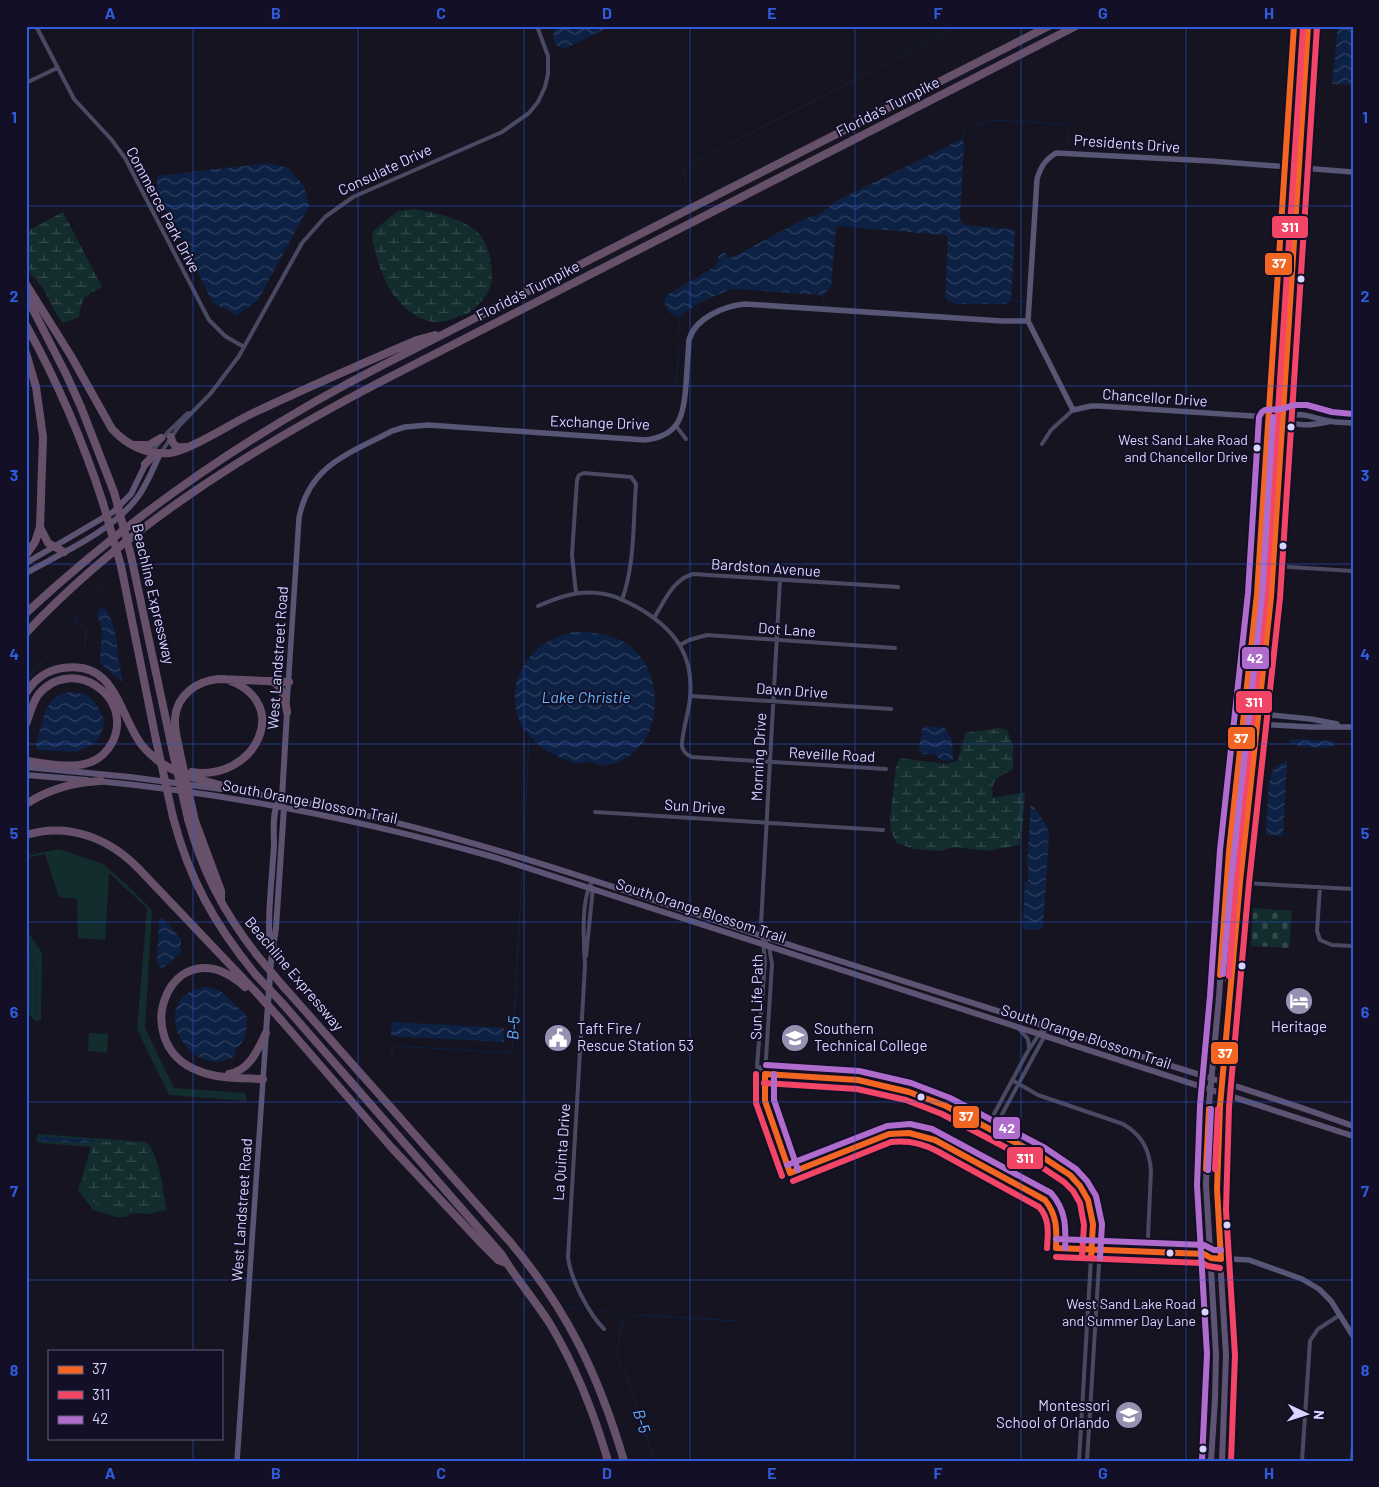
<svg xmlns="http://www.w3.org/2000/svg" width="1379" height="1487" viewBox="0 0 1379 1487" font-family="Barlow,sans-serif">
  <style>
    .grass { fill: #132c2d }
    .wetland { fill: url(#wetland-marsh) }
    .cemetery { fill: url(#cemetery-stones) }
    .water { fill: url(#water-waves) }
    .lines { fill: none; stroke-linecap: round; stroke-linejoin: round }
    .stream { stroke: #0d2144; stroke-width: 1 }
    .street { stroke: #4a4962; stroke-width: 4 }
    .secondary { stroke: #575674; stroke-width: 5.5 }
    .primary { stroke: #5e5373; stroke-width: 6 }
    .highway { stroke: #67516a; stroke-width: 8 }
    .highway-bridge { stroke: #67516a; stroke-width: 8 }
    .bus-1-casing { stroke: #130f26; stroke-width: 10 }
    .bus-2-casing { stroke: #130f26; stroke-width: 10 }
    .bus-3-casing { stroke: #130f26; stroke-width: 10 }
    .bus-1 { stroke: #f26522; stroke-width: 6 }
    .bus-2 { stroke: #f34667; stroke-width: 6 }
    .bus-3 { stroke: #b06ccc; stroke-width: 6 }
    .grid { fill: none; stroke: #305bdc; stroke-width: 1; stroke-opacity: 0.55 }
    .bus-dot { fill: #d9d4ff; stroke: #130f26; stroke-width: 2 }
    .labels { text-anchor: middle; stroke-width: 4; stroke-linejoin: round; paint-order: stroke }
    .bus-label { font-size: 14px; fill: #d9d4ff; stroke: #130f26; text-anchor: end }
    .street-label { font-size: 15px; fill: #d9d4ff; stroke: #130f26 }
    .poi-label { font-size: 15px; fill: #d9d4ff; stroke: #130f26; text-anchor: start }
    .water-label { font-size: 16px; font-style: italic; fill: #62b6ff; stroke: #130f26 }
    .line-badge { stroke: #130f26; stroke-width: 2 }
    .badge-label { font-size: 14px; text-anchor: middle; font-weight: bold; fill: #fff }
    .neatline { fill: none; stroke: #305bdc; stroke-width: 2 }
    .grid-label { font-size: 16px; text-anchor: middle; font-weight: bold; fill: #305bdc }
  </style>
  <defs>
    <pattern id="wetland-marsh" width="20" height="14" patternUnits="userSpaceOnUse" patternTransform="scale(1.25)"><rect width="20" height="14" fill="#132c2d"/><path d="M1 5h8M5 5V1M11 12h8M15 12V8" fill="none" stroke="#354a4c"/></pattern>
    <pattern id="cemetery-stones" width="16" height="16" patternUnits="userSpaceOnUse" patternTransform="scale(1.25)"><rect width="16" height="16" fill="#132c2d"/><path d="M2 7V4a2 2 0 0 1 4 0v3zM10 15v-3a2 2 0 0 1 4 0v3z" fill="#354a4c"/></pattern>
    <pattern id="water-waves" width="16" height="10" patternUnits="userSpaceOnUse" patternTransform="scale(1.25)"><rect width="16" height="10" fill="#0d2144"/><path d="M0 5q4-4 8 0t8 0" fill="none" stroke="#304060"/></pattern>
  </defs>
  <rect width="100%" height="100%" fill="#161421"/>
  <path class="grass" d="M59,849L103,864L125,883L152,910L145,1028L174,1088L245,1093L247,1101L169,1095L137,1029L147,908L109,873L105,940L78,938L77,899L59,897L45,854L26,858V856Z
    M26,929L42,953L41,1020L35,1021L28,1013L29,1004H27Z
    M89,1033L108,1034L107,1053L88,1051Z
    M38,1134L146,1142C160,1155 163,1191 167,1210L149,1214L134,1213L125,1217H116L93,1210L78,1190L91,1147L39,1143L36,1141Z"/>
  <path class="wetland" d="M413,209C433,212 457,217 474,229C483,236 488,247 490,258C491,268 494,279 490,288C486,297 475,309 467,314C464,315 460,316 456,317C452,319 447,321 442,322C418,324 399,305 388,286C382,274 370,244 373,231L398,211Z
    M63,212L102,287C84,296 82,297 79,317L63,323L57,315L44,290L26,267V232Z
    M999,728L1007,730L1013,746V769C998,778 990,779 993,798L1025,792L1023,823L1019,845L986,851L955,847L940,851L914,849L897,843L891,832L890,820L896,767L900,758L945,764L958,761L965,733Z
    M92,1140L143,1144C154,1165 160,1185 163,1208C128,1211 103,1221 81,1188L94,1144L92,1143Z"/>
  <path class="cemetery" d="M1253,908L1292,911L1289,948L1251,946Z"/>
  <path class="water" d="M559,26H611L564,49L557,46C552,39 551,31 559,26Z
    M1338,26H1353V85L1332,84Z
    M962,139L964,143L960,218L962,223L967,225L1015,230L1011,300L1006,304H958L948,301L945,297L948,237L945,235L838,226L836,228L831,287L823,295L733,289C720,293 687,307 679,317C669,316 660,304 667,295L716,266L719,260L718,256L725,252L728,258L733,257L806,218L818,215L840,199Z
    M269,163L288,168L304,186L309,206L258,300L237,315L213,303L157,193V176Z
    M104,608C112,613 120,650 117,658L119,659L122,681C119,680 103,666 100,662L102,630L97,613L99,610Z
    M573,632C589,632 604,633 618,639C654,655 663,701 648,734C640,751 620,767 599,765C599,765 593,763 592,762C587,761 582,765 577,763C569,761 557,757 549,752C509,729 503,683 536,650C545,640 561,636 573,632Z
    M68,692L85,694L92,699L96,704L104,719L103,728L99,738L95,743L77,752L38,750L36,745C43,724 43,697 68,692Z
    M925,726L945,728L952,740L953,760L950,761L941,760L934,754H923L919,750L922,729Z
    M1297,739L1333,741L1334,745C1321,751 1302,747 1290,743V740Z
    M1287,761L1283,836L1266,835C1267,822 1267,780 1273,770C1276,765 1282,763 1287,761Z
    M1031,805L1034,807L1047,827L1049,834L1043,928C1038,931 1027,931 1023,927L1025,882L1028,881V866L1027,864Z
    M162,917L181,939V952C174,957 169,966 161,968L157,963L159,921Z
    M207,987C227,990 231,1004 246,1014C248,1025 247,1042 236,1048L234,1057C228,1059 220,1062 215,1062C173,1058 155,992 207,987Z
    M392,1022L504,1028V1042L391,1036Z
    M40,1137H47L92,1140V1143L40,1141Z"/>
  <g class="lines">
    <path class="stream" d="M962,139L965,131L990,120L1066,124L1069,128L1068,145
      M963,151L969,150
      M686,183L684,172L690,164L960,26
      M1010,301L1026,302
      M823,303V295
      M696,306L701,315
      M679,317V333
      M676,385L679,346
      M65,613L86,629L85,647
      M74,619L89,604L103,586L99,580
      M26,680L77,621
      M526,803L529,736
      M524,837L525,810
      M523,851V843
      M26,945C40,966 36,993 36,1017
      M392,1059V1048L395,1046L512,1053L522,873
      M47,1137L48,1134
      M92,1140L93,1138
      M149,1155L153,1153
      M161,1191H163
      M84,1198L87,1196
      M127,1211L129,1215
      M521,1304H531
      M567,1307L581,1308
      M599,1310C610,1311 618,1312 623,1322L618,1344V1357L634,1396L654,1461
      M623,1325L629,1319L639,1315L737,1321"/>
    <path class="street" d="M36,26L74,99L111,139L125,158L209,320L225,336L244,347
      M26,83L57,68
      M676,426L686,439
      M1042,444L1051,430L1073,410
      M152,452L168,432L188,413
      M160,454L179,426L211,393L239,356L302,243L325,217L353,197L502,132L529,113L538,102L545,87L548,74V56L537,26
      M1273,566L1353,571
      M576,593L572,555L577,480L579,475L584,473L631,477L636,484C633,522 635,564 622,600
      M538,606C559,597 580,589 604,594C617,596 630,603 642,610C676,631 694,656 690,698C689,710 681,738 682,746C683,752 687,755 692,757L886,769
      M654,618C664,602 673,579 693,574L898,587
      M680,645L689,640L707,635L895,648
      M691,696L891,709
      M595,812L883,830
      M593,880C580,899 584,942 585,966L568,1257C570,1278 589,1314 604,1329
      M1226,882L1353,889
      M1320,887L1317,931L1320,940L1332,945L1353,946
      M763,937L769,947L772,964L765,1074
      M586,956L593,888
      M1020,1030L1028,1039L1029,1047
      M757,1067C776,1066 795,1068 814,1069C834,1070 855,1070 875,1074C926,1083 969,1108 1014,1133C1062,1159 1096,1169 1101,1231L1087,1461
      M757,1067L765,1074C802,1077 842,1076 878,1084C925,1094 965,1116 1007,1138C1032,1151 1061,1163 1079,1186C1088,1197 1092,1210 1093,1224L1079,1461
      M757,1067L765,961L761,924L780,580
      M1012,1080L1038,1095L1123,1124C1142,1135 1149,1149 1151,1170L1147,1260
      M987,1127L1028,1051L1044,1027
      M993,1131L1044,1037L1045,1026
      M1091,1257L1198,1262H1205L1211,1258L1204,1254L1092,1250
      M1302,1461L1310,1341L1318,1329L1340,1315
      M1352,1461L1353,1444"/>
    <path class="secondary" d="M1353,172L1211,161L1056,153C1045,160 1041,166 1037,179L1028,321L1073,410L1091,406H1100L1282,418C1303,411 1308,417 1329,421C1336,423 1345,422 1353,423
      M1282,418C1299,428 1310,425 1328,422
      M287,703L299,518C309,465 349,454 392,431L405,427L428,425L645,440C680,436 684,415 686,384C687,369 688,355 689,340C695,318 724,306 745,304L1002,321H1028
      M1259,705L1262,711L1271,715L1311,719L1337,724
      M1257,724L1311,727H1353
      M1211,1258L1249,1260L1302,1279L1319,1289L1331,1301L1353,1336
      M237,1461L266,1036"/>
    <path class="primary" d="M1263,549L1265,560L1273,566
      M26,563L113,512L131,494L147,461
      M1259,565L1265,570L1269,583
      M26,573C62,553 112,531 137,498C147,485 153,468 160,454
      M1248,702L1250,715L1257,724
      M1243,719L1250,725L1253,739
      M26,767L130,777L221,789
      M26,775L87,780
      M97,781C233,794 366,821 497,858L1353,1136
      M251,793C439,822 616,889 796,947C892,977 987,1008 1083,1038C1173,1067 1264,1093 1353,1126
      M270,950C267,915 272,880 274,845C274,833 272,813 278,803
      M1225,954L1226,974L1230,985
      M266,1033L271,961L276,928L284,807L282,798L287,712
      M1211,1461L1215,1400L1216,1354L1206,1184L1209,1105L1219,997L1229,851L1257,594L1294,26
      M1222,1461L1226,1355L1217,1210L1220,1106L1240,882L1271,597L1308,26"/>
    <path class="highway" d="M26,284L71,356L112,429C127,445 147,455 170,453C190,450 229,425 249,415C304,389 361,364 417,340L435,335
      M26,296L66,374L81,407L114,492
      M26,325C57,381 83,441 103,503
      M26,353L36,387L43,437L40,527L35,542L26,555
      M171,437C173,446 176,448 184,447
      M135,445H149L161,438
      M145,464L152,457L158,454
      M40,527L48,543L64,552
      M131,556L172,748
      M121,566L156,740
      M26,613C134,513 250,433 381,366L1049,26
      M26,633C124,528 253,448 380,382L1076,26
      M272,681C284,688 285,700 287,712
      M26,693C34,680 47,670 63,668C114,660 118,710 139,741C143,748 150,754 157,760C182,779 223,785 254,794
      M26,724C30,714 32,704 38,695C70,655 134,694 113,741C108,751 99,760 88,763C71,769 44,763 26,761
      M180,753C178,742 174,730 175,718C177,695 197,681 218,679L289,682
      M192,772C256,782 295,701 225,679
      M26,804C49,789 74,782 101,781
      M173,817C189,879 215,925 256,975
      M188,819C202,871 224,913 257,955
      M195,821L221,891V901
      M26,835C68,822 109,838 139,869L255,991
      M283,986L511,1243C568,1311 599,1376 624,1461
      M245,987C173,922 124,1043 199,1071C218,1079 242,1078 263,1079
      M283,1004L502,1255C516,1279 535,1300 550,1324C576,1367 594,1413 608,1461
      M281,1020L391,1147L483,1245L498,1260L506,1263
      M229,1074C250,1070 257,1051 266,1033"/>
    <path class="highway-bridge" d="M114,492L131,556
      M103,503L121,566
      M156,740L173,817
      M172,748L188,819
      M180,753L195,821
      M257,955L283,986
      M256,975L283,1004
      M255,991L281,1020"/>
    <defs>
      <path id="bus-1" d="M1220,975L1229,851L1257,594L1294,26
        M765,1074L858,1080L909,1092L946,1106L1041,1156L1070,1175L1080,1186L1088,1200L1093,1224L1091,1257
        M765,1074V1101L790,1173
        M1206,1169L1209,1109
        M790,1173L889,1134L909,1133L935,1140L1045,1200C1057,1215 1057,1230 1056,1248
        M1056,1248L1204,1254L1211,1258L1221,1259
        M1221,1259L1217,1189L1220,1106L1240,882L1271,597L1308,26"/>
      <path id="bus-2" d="M1229,976L1238,852L1266,595L1303,27
        M756,1074V1103L782,1176
        M764,1083L857,1089L906,1100L942,1114L1037,1164L1064,1182L1073,1191L1080,1203L1084,1225L1082,1256
        M1215,1169L1218,1109
        M793,1181L891,1142C908,1140 922,1143 937,1151L1039,1207C1050,1219 1048,1233 1047,1248
        M1056,1257L1202,1263L1208,1266L1220,1268
        M1231,1461L1235,1355L1226,1210L1229,1107L1249,883L1280,598L1317,27"/>
      <path id="bus-3" d="M1223,974L1231,881L1262,596L1273,417
        M766,1065L859,1071L911,1083L950,1098L1045,1148L1076,1169L1087,1181L1096,1196L1102,1224L1100,1258
        M774,1074V1100L798,1170
        M787,1165L887,1126L910,1124L932,1129L1051,1193C1066,1210 1066,1227 1065,1248
        M1208,1170L1211,1109
        M1056,1239L1204,1245L1214,1250H1221
        M1202,1460L1207,1354L1197,1185L1200,1105L1210,996L1220,850L1248,593L1259,417L1262,412L1265,410L1281,409L1295,405H1307L1332,412L1353,414"/>
    </defs>
    <use href="#bus-1" class="bus-1-casing"/>
    <use href="#bus-2" class="bus-2-casing"/>
    <use href="#bus-3" class="bus-3-casing"/>
    <use href="#bus-1" class="bus-1"/>
    <use href="#bus-2" class="bus-2"/>
    <use href="#bus-3" class="bus-3"/>
  </g>
  <path class="grid" d="M193,26V1351M358,26V1461M524,26V1461M690,26V1461M855,26V1461M1021,26V1461M1186,26V1461M26,206H1353M26,386H1353M26,564H1353M26,744H1353M26,922H1353M26,1102H1353M26,1280H1353M193,1438V1461"/>
  <defs>
    <symbol id="hotel-disc" viewBox="-11 -11 22 22"><circle r="9.5" fill="#9591b1" stroke="#130f26"/><path d="M-6-4.5h1.5V1H6V5H4.5V3h-9V5H-6ZM-4 0a1.8 1.8 0 1 1 3.6 0ZM.5 0V-2.5h3Q6-2.5 6 0Z" fill="#fff"/></symbol>
    <symbol id="civic-disc" viewBox="-11 -11 22 22"><circle r="9.5" fill="#9591b1" stroke="#130f26"/><path d="M-.6-6.5H3V-4.5H.6V-3L4-1V1h2V6H-6V1h2V-1L-.6-3ZM-1.2 2.5V6h2.4V2.5Z" fill="#fff"/></symbol>
    <symbol id="university-disc" viewBox="-11 -11 22 22"><circle r="9.5" fill="#9591b1" stroke="#130f26"/><path d="M0-5L7-2L0 1L-7-2ZM-4 1L0 2.5L4 1V4Q0 6-4 4Z" fill="#fff"/></symbol>
    <symbol id="school-disc" viewBox="-11 -11 22 22"><circle r="9.5" fill="#9591b1" stroke="#130f26"/><path d="M0-5L7-2L0 1L-7-2ZM-4 1L0 2.5L4 1V4Q0 6-4 4Z" fill="#fff"/></symbol>
  </defs>
  <g fill-rule="evenodd">
    <use href="#hotel-disc" x="1283" y="985" width="32" height="32"/>
    <use href="#civic-disc" x="542" y="1022" width="32" height="32"/>
    <use href="#university-disc" x="779" y="1022" width="32" height="32"/>
    <use href="#school-disc" x="1113" y="1399" width="32" height="32"/>
  </g>
  <g class="bus-dot">
    <circle cx="1301" cy="279" r="4.5"/>
    <circle cx="1291" cy="427" r="4.5"/>
    <circle cx="1257" cy="448" r="4.5"/>
    <circle cx="1283" cy="546" r="4.5"/>
    <circle cx="1242" cy="966" r="4.5"/>
    <circle cx="921" cy="1097" r="4.5"/>
    <circle cx="1227" cy="1225" r="4.5"/>
    <circle cx="1170" cy="1253" r="4.5"/>
    <circle cx="1205" cy="1312" r="4.5"/>
    <circle cx="1203" cy="1449" r="4.5"/>
  </g>
  <g class="labels">
    <g class="bus-label">
      <text x="1248" y="445">West Sand Lake Road<tspan x="1248" dy="17">and Chancellor Drive</tspan></text>
      <text x="1196" y="1309">West Sand Lake Road<tspan x="1196" dy="17">and Summer Day Lane</tspan></text>
    </g>
    <g class="street-label">
      <text transform="translate(888 107) rotate(-27)" y="5">Florida's Turnpike</text>
      <text transform="translate(1127 144) rotate(4)" y="5">Presidents Drive</text>
      <text transform="translate(385 170) rotate(-25)" y="5">Consulate Drive</text>
      <text transform="translate(163 210) rotate(62)" y="5">Commerce Park Drive</text>
      <text transform="translate(528 291) rotate(-27)" y="5">Florida's Turnpike</text>
      <text transform="translate(1155 398) rotate(4)" y="5">Chancellor Drive</text>
      <text transform="translate(600 423) rotate(2)" y="5">Exchange Drive</text>
      <text transform="translate(766 568) rotate(4)" y="5">Bardston Avenue</text>
      <text transform="translate(153 594) rotate(77)" y="5">Beachline Expressway</text>
      <text transform="translate(787 630) rotate(4)" y="5">Dot Lane</text>
      <text transform="translate(278 658) rotate(-86)" y="5">West Landstreet Road</text>
      <text transform="translate(792 691) rotate(4)" y="5">Dawn Drive</text>
      <text transform="translate(832 755) rotate(3)" y="5">Reveille Road</text>
      <text transform="translate(759 757) rotate(-87)" y="5">Morning Drive</text>
      <text transform="translate(310 802) rotate(11)" y="5">South Orange Blossom Trail</text>
      <text transform="translate(695 807) rotate(4)" y="5">Sun Drive</text>
      <text transform="translate(701 911) rotate(18)" y="5">South Orange Blossom Trail</text>
      <text transform="translate(294 974) rotate(50)" y="5">Beachline Expressway</text>
      <text transform="translate(757 997) rotate(-89)" y="5">Sun Life Path</text>
      <text transform="translate(1086 1037) rotate(18)" y="5">South Orange Blossom Trail</text>
      <text transform="translate(562 1152) rotate(-86)" y="5">La Quinta Drive</text>
      <text transform="translate(242 1210) rotate(-86)" y="5">West Landstreet Road</text>
    </g>
    <g class="poi-label">
      <text x="1299" y="1032" text-anchor="middle">Heritage</text>
      <text x="577" y="1034">Taft Fire /<tspan x="577" dy="17">Rescue Station 53</tspan></text>
      <text x="814" y="1034">Southern<tspan x="814" dy="17">Technical College</tspan></text>
      <text x="1110" y="1411" text-anchor="end">Montessori<tspan x="1110" dy="17">School of Orlando</tspan></text>
    </g>
    <g class="water-label">
      <text x="586" y="703">Lake Christie</text>
      <text transform="translate(513 1028) rotate(-87)" y="6">B-5</text>
      <text transform="translate(642 1421) rotate(73)" y="6">B-5</text>
    </g>
  </g>
  <g class="line-badge">
    <rect x="1271" y="215" width="38" height="24" rx="5" fill="#f34667"/>
    <rect x="1264" y="252" width="29" height="24" rx="5" fill="#f26522"/>
    <rect x="1241" y="646" width="29" height="24" rx="5" fill="#b06ccc"/>
    <rect x="1235" y="690" width="38" height="24" rx="5" fill="#f34667"/>
    <rect x="1227" y="726" width="29" height="24" rx="5" fill="#f26522"/>
    <rect x="1210" y="1041" width="29" height="24" rx="5" fill="#f26522"/>
    <rect x="952" y="1105" width="28" height="24" rx="5" fill="#f26522"/>
    <rect x="992" y="1116" width="29" height="24" rx="5" fill="#b06ccc"/>
    <rect x="1006" y="1146" width="38" height="24" rx="5" fill="#f34667"/>
  </g>
  <g class="badge-label">
    <text x="1290" y="232">311</text>
    <text x="1279" y="268">37</text>
    <text x="1255" y="663">42</text>
    <text x="1254" y="707">311</text>
    <text x="1241" y="743">37</text>
    <text x="1225" y="1058">37</text>
    <text x="966" y="1121">37</text>
    <text x="1007" y="1133">42</text>
    <text x="1025" y="1163">311</text>
  </g>
  <rect width="1379" height="1487" fill="none" stroke="#130f26" stroke-width="55"/>
  <rect x="48" y="1350" width="175" height="90" fill="#130f26" stroke="#625e7d"/>
  <rect x="58" y="1366" width="25" height="8" fill="#f26522" stroke="#625e7d"/>
  <text x="92" y="1374" font-size="15" fill="#d9d4ff">37</text>
  <rect x="58" y="1391" width="25" height="8" fill="#f34667" stroke="#625e7d"/>
  <text x="92" y="1400" font-size="15" fill="#d9d4ff">311</text>
  <rect x="58" y="1416" width="25" height="8" fill="#b06ccc" stroke="#625e7d"/>
  <text x="92" y="1424" font-size="15" fill="#d9d4ff">42</text>
  <g transform="translate(1306 1414) rotate(94)" stroke="#130f26" stroke-width="4" paint-order="stroke">
  <path d="M0-4L9 19L0 12L-9 19Z" fill="#d9d4ff"/>
  <text y="-8" font-size="14" font-weight="bold" text-anchor="middle" fill="#d9d4ff">N</text>
  </g>
  <rect x="28" y="28" width="1324" height="1432" class="neatline"/>
  <g class="grid-label">
    <text x="110" y="19">A</text>
    <text x="276" y="19">B</text>
    <text x="441" y="19">C</text>
    <text x="607" y="19">D</text>
    <text x="772" y="19">E</text>
    <text x="938" y="19">F</text>
    <text x="1103" y="19">G</text>
    <text x="1269" y="19">H</text>
    <text x="14" y="123">1</text>
    <text x="1365" y="123">1</text>
    <text x="14" y="302">2</text>
    <text x="1365" y="302">2</text>
    <text x="14" y="481">3</text>
    <text x="1365" y="481">3</text>
    <text x="14" y="660">4</text>
    <text x="1365" y="660">4</text>
    <text x="14" y="839">5</text>
    <text x="1365" y="839">5</text>
    <text x="14" y="1018">6</text>
    <text x="1365" y="1018">6</text>
    <text x="14" y="1197">7</text>
    <text x="1365" y="1197">7</text>
    <text x="14" y="1376">8</text>
    <text x="1365" y="1376">8</text>
    <text x="110" y="1479">A</text>
    <text x="276" y="1479">B</text>
    <text x="441" y="1479">C</text>
    <text x="607" y="1479">D</text>
    <text x="772" y="1479">E</text>
    <text x="938" y="1479">F</text>
    <text x="1103" y="1479">G</text>
    <text x="1269" y="1479">H</text>
  </g>
</svg>
